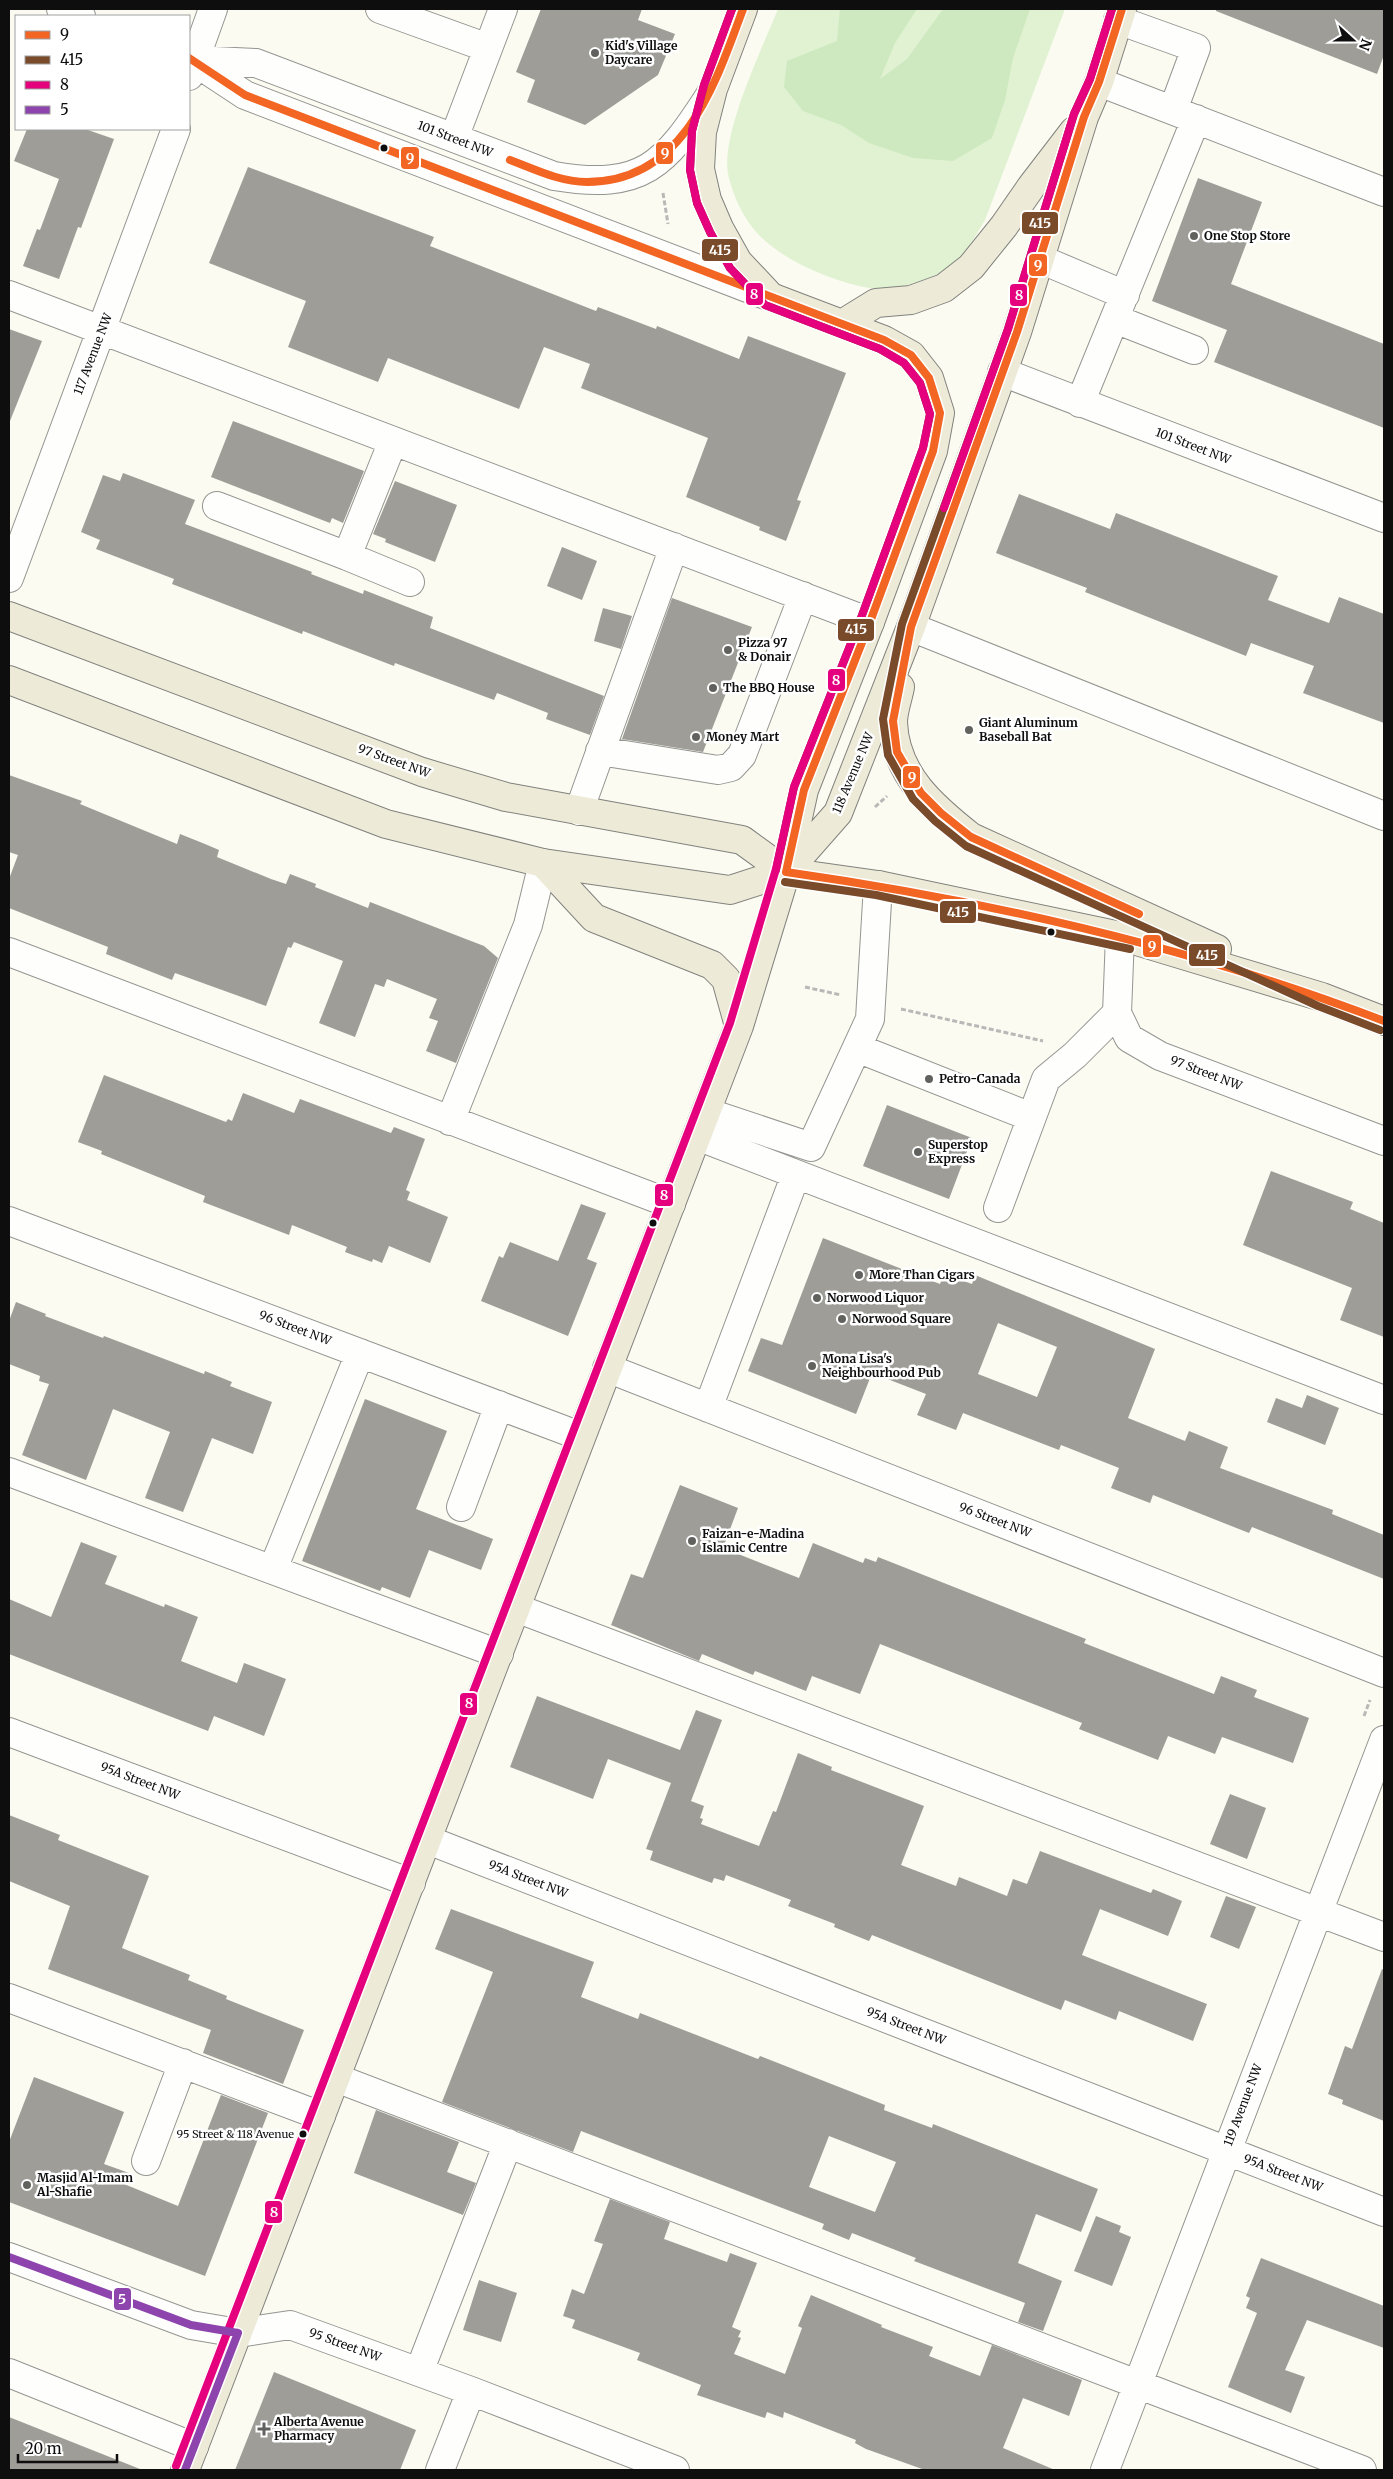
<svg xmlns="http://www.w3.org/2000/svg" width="1393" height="2479" viewBox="0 0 1393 2479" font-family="Merriweather,serif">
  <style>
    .green { fill: #e0f2d2 }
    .forest { fill: #cee9c0 }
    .building { fill: #9e9d98; fill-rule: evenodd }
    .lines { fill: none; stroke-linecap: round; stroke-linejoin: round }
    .minor-casing { stroke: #959591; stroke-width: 30 }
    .major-casing { stroke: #82827e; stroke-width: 30 }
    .path { stroke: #b8b8b6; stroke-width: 3; stroke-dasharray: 5 2.5; stroke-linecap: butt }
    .minor { stroke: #fefefd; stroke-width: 28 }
    .major { stroke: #edebd8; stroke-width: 28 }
    .bus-1-casing { stroke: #fff; stroke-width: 11 }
    .bus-2-casing { stroke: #fff; stroke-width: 11 }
    .bus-3-casing { stroke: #fff; stroke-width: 11 }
    .bus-4-casing { stroke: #fff; stroke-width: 11 }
    .bus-1 { stroke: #f26522; stroke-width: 8 }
    .bus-2 { stroke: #7a4b2a; stroke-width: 8 }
    .bus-3 { stroke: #e5007d; stroke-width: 8 }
    .bus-4 { stroke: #8e44ad; stroke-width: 8 }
    .poi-dot { fill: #61615e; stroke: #fff; stroke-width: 2 }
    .bus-dot { fill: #0e0e0e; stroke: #fff; stroke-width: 2 }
    .labels { text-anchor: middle; stroke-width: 5; stroke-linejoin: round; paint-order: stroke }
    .bus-label { font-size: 11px; fill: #0e0e0e; stroke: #fff; text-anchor: end }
    .poi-label { font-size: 12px; font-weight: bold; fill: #0e0e0e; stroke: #fff; text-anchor: start }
    .street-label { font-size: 12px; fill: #0e0e0e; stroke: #fff }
    .line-badge { stroke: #fff; stroke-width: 2 }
    .badge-label { font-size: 14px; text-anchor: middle; font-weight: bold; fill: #fff }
  </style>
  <rect width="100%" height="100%" fill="#fbfbf2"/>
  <path class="green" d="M778,9H1065L985,220C975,236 966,254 952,266C948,270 941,273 936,275C916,284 891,291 869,288C834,282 783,261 758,234C743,218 733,196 728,174C721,133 762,49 778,9Z"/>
  <path class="forest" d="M840,9H917L895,43L880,79L907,59L943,9H1030L1013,58L1005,100L992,138L953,161L913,158L869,143L841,125L803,111L784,87L787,61L837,41Z"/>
  <path class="building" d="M541,9H642L638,20L675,34L658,75L585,125L527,102L535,80L516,72Z
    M1216,9H1384V55L1377,74L1216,11Z
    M27,129H85L114,139L81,228L78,227L59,279L23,266L37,229L40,230L59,179L14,161Z
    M248,167L434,237L430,246L596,311L598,307L656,329L657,326L739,359L748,336L846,373L797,500L801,501L786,541L759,530L760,527L686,497L708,438L581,388L590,364L544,347L519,409L388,358L378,382L288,347L306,301L209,263Z
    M1198,178L1262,202L1231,284L1384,344V428L1214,362L1227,330L1152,301Z
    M9,329L42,341L10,421H9Z
    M233,421L364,471L343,523L332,518L330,523L211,477Z
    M123,473L195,500L185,524L312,572L311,574L363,594L364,590L433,617L430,628L604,696L590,735L546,719L548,713L497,693L494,700L395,663L394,666L303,631L302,634L172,584L174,579L96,549L100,540L81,532L103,475L120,481Z
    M395,481L457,505L435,562L385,542L386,539L373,534Z
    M1019,494L1110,529L1116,513L1278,576L1268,600L1329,623L1339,597L1384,614V723L1303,693L1314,666L1251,643L1246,656L1085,592L1087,588L996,553Z
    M562,547L597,561L582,600L547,586Z
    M672,598L752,627L703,752L622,739Z
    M603,608L632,616L621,649L594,641Z
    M9,775L82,801L80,804L177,844L180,834L205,844L219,850L217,857L271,879L286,884L290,874L316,884L315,887L368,908L370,902L484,946L498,958L456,1063L426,1051L438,1021L429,1018L437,999L387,979L384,987L375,984L355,1037L319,1023L343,961L294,942L291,948L288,947L266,1006L175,973L172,980L106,954L108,947L9,908V879L18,855L9,852Z
    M104,1075L226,1122L228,1119L232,1121L243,1093L294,1113L300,1099L391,1133L394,1127L425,1139L406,1190L410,1192L407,1200L448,1217L430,1263L389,1246L382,1263L373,1259L372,1262L345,1252L347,1247L292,1225L289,1235L203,1202L205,1196L101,1154L102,1151L78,1142Z
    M887,1105L972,1138L949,1199L863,1166Z
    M1271,1171L1353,1202L1350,1209L1384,1223V1337L1340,1320L1352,1288L1243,1245Z
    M581,1204L606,1213L587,1259L597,1263L568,1336L481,1301L499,1256L503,1258L510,1242L558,1261Z
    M823,1238L940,1284L944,1274L972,1284L975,1275L1155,1349L1128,1418L1185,1441L1189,1431L1228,1447L1220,1468L1333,1510L1332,1514L1384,1535V1579L1252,1527L1249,1533L1153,1495L1150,1503L1111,1488L1119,1468L1061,1445L1059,1450L963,1413L956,1430L917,1415L926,1394L872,1373L856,1414L748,1371L761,1338L782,1345ZM998,1323L1057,1347L1037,1397L978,1374Z
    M16,1302L46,1314L45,1316L103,1338L104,1336L204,1374L205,1371L232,1382L230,1386L272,1402L253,1454L212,1438L183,1512L145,1498L170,1432L113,1409L86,1480L22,1455L49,1384L39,1381L40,1376L9,1364V1321Z
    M1307,1395L1339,1408L1325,1445L1267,1422L1276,1398L1302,1408Z
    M365,1399L447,1431L416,1509L493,1539L481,1570L429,1550L410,1598L382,1587L380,1591L302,1561Z
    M680,1485L738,1508L723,1548L799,1578L813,1543L863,1563L865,1558L876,1562L878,1557L1086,1639L1084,1643L1214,1694L1221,1676L1257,1690L1254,1697L1309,1718L1293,1763L1222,1737L1215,1754L1168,1736L1158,1760L1079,1729L1082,1723L880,1644L860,1694L812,1676L806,1691L755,1671L753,1675L702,1654L699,1661L611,1625L631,1574L643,1578Z
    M81,1542L117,1556L105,1584L164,1607L165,1604L198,1617L181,1661L237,1683L244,1663L286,1679L264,1736L214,1716L208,1731L9,1654V1599L51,1617Z
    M537,1696L680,1750L696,1710L722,1720L691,1801L704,1806L700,1818L703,1819L701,1824L759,1846L773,1811L776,1812L798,1753L832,1767L831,1770L924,1806L901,1865L956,1886L959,1877L1007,1896L1013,1879L1027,1884L1040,1851L1151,1893L1153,1889L1182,1901L1168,1936L1100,1909L1082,1955L1207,2004L1193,2041L1119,2011L1116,2020L1065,2000L1061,2010L872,1935L869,1941L834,1927L835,1924L788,1906L791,1900L726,1875L724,1881L714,1878L712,1883L650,1860L653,1851L646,1849L671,1783L608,1759L593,1799L510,1767Z
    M1230,1794L1266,1808L1247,1859L1210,1844Z
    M9,1815L60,1835L58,1840L149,1876L122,1948L190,1975L188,1980L227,1996L226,1999L304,2030L283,2084L203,2053L211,2030L48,1969L70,1906L9,1881Z
    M1226,1896L1256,1907L1239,1949L1210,1937Z
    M451,1909L594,1962L581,1997L638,2019L640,2013L758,2059L760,2056L885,2105L884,2110L932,2128L933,2124L1098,2189L1081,2232L1036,2214L1018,2263L1062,2281L1043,2331L1018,2322L1025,2303L914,2261L916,2258L852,2233L849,2240L822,2229L824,2224L581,2131L573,2152L442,2102L493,1972L435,1949ZM829,2136L896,2162L875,2212L809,2187Z
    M1382,1969L1384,1970V2121L1342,2104L1343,2100L1328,2094L1345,2046L1352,2049Z
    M34,2077L124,2112L104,2164L129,2173L124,2184L178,2206L221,2095L268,2113L205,2276L9,2202V2142Z
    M376,2110L459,2142L447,2172L476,2183L463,2215L354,2173Z
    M610,2199L670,2222L664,2239L727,2262L730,2253L757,2263L732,2327L741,2331L738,2337L741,2338L734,2354L785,2374L802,2328L798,2326L811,2295L882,2325L881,2327L933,2347L929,2356L980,2376L992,2345L1082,2380L1069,2416L1023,2398L1003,2448L1055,2470H925L866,2449L855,2443L856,2440L784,2412L783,2418L767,2412L765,2418L697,2395L701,2385L637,2360L640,2353L572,2328L575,2320L563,2316L572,2289L584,2294L603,2244L594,2241Z
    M1096,2216L1121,2226L1119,2232L1131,2237L1112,2286L1074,2271Z
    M1261,2258L1384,2306V2348L1307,2320L1285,2370L1305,2377L1291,2413L1228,2387L1257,2313L1246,2308L1250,2298L1246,2296Z
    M479,2280L517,2293L501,2342L463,2330Z
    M274,2372L416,2430L400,2470H235Z
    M9,2417L140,2469V2470H9Z"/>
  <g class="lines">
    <defs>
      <path id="minor" d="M61,9L81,16
        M380,9L488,48
        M1118,20L1196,48L1173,110
        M189,58L245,95L771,297
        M193,60L256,63L554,176C643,191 665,165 710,95
        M189,76L213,9
        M1099,82L1384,192
        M454,138L503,9
        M1040,259L1125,295
        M9,295L870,622
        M1115,319L1194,350
        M1002,372L1384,518
        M1080,403L1196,119
        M393,441L347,556L410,582
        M217,506L347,556
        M9,578L176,129
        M911,627L1384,816
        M600,751L718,770L731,767L742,755L803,596
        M579,811L674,547
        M1120,936L1117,1013L1129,1038L1160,1056L1384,1141
        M9,952L671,1204
        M857,1048L1031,1117
        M706,1112L811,1147L870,1019L878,885
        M450,1121L528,925L543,863
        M697,1136L1384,1400
        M998,1208L1046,1079L1075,1055L1117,1013
        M9,1221L580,1436
        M607,1368L1384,1673
        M708,1408L796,1174
        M9,1472L499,1654
        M461,1507L499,1405
        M273,1569L360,1353
        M516,1608L1384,1937
        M9,1732L411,1883
        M428,1840L1384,2212
        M9,1998L321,2116
        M336,2078L1362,2470
        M146,2161L183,2063
        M9,2257L191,2325L238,2333L290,2325L471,2391L675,2470
        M419,2372L508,2143
        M9,2373L194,2447
        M440,2470L471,2391
        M1105,2470L1384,1740"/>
      <path id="major" d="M842,324L876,303L911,300L944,288L971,267L1004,226L1031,187L1074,131
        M9,616L422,772L506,797L742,840L786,872
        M9,680L386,824L543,863L730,890L786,872L878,885L1120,936L1322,997L1384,1021
        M900,687C898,698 893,711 893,722C895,775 933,807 971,837L1217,949
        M543,863L594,918L712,965L726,979L739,1026
        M787,871L838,813L911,627L1017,332L1084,117L1099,82L1122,9
        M185,2470L739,1026L786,872L804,790L870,622L933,451L940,413L929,378L911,355L884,340L771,297L738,262L719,228L707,200L700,169L702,132L713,89L743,9"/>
    </defs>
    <use href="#minor" class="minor-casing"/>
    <use href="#major" class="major-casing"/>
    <path class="path" d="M663,193L668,224
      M875,807L887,796
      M805,987L841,995
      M901,1009L1043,1041
      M1364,1716L1370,1700"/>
    <use href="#minor" class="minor"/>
    <use href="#major" class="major"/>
    <defs>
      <path id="bus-1" d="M1122,9L1099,82L1084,117L1017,332L911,627L893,721L897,752L921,793L941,813L971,837L1139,914
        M189,58L245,95L884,340L911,355L929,378L940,413L933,451L870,622L804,790L786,872C989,901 1192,947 1384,1021
        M510,160C534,169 560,182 587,182C684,182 715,85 743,9"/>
      <path id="bus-2" d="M732,9L704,85L692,131L690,170L697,203L710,232L730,268L765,305L880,349L904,363L920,383L930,414L923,448L861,618L794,787L776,870
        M1112,9L1090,79L1074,114L1008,329L902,624L883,719L888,755L913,799L935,821L966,846L1318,1006L1380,1030
        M785,882L876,895L1130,949"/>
      <path id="bus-3" d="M944,508L1008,329L1074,114L1090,79L1112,9
        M176,2466L730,1023L776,869L794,787L861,618L923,448L930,414L920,383L904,363L880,349L765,305L730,268L710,232L697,203L690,170L692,131L704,85L732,9"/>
      <path id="bus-4" d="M9,2257L191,2325L238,2333
        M185,2470L238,2333"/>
    </defs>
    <use href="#bus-1" class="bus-1-casing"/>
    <use href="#bus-2" class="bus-2-casing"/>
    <use href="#bus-3" class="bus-3-casing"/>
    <use href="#bus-4" class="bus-4-casing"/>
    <use href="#bus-1" class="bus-1"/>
    <use href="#bus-2" class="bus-2"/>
    <use href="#bus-3" class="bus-3"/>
    <use href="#bus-4" class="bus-4"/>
  </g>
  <g class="poi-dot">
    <circle cx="595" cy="53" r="5"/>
    <circle cx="1194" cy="236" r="5"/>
    <circle cx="728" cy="650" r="5"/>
    <circle cx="713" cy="688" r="5"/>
    <circle cx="969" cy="730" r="5"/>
    <circle cx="696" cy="737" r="5"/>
    <circle cx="929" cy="1079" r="5"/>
    <circle cx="918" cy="1152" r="5"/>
    <circle cx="859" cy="1275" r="5"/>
    <circle cx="817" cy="1298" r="5"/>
    <circle cx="842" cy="1319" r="5"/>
    <circle cx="812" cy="1366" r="5"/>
    <circle cx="692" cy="1541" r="5"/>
    <circle cx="27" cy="2185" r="5"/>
    <path d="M261.5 2421.5h5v5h5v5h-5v5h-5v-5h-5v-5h5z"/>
  </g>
  <g class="bus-dot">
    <circle cx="384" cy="148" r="4.5"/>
    <circle cx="1051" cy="932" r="4.5"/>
    <circle cx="653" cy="1223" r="4.5"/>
    <circle cx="303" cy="2134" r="4.5"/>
  </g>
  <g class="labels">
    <g class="bus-label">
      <text x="294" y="2138">95 Street &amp; 118 Avenue</text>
    </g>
    <g class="poi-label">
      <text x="605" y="50">Kid's Village<tspan x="605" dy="14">Daycare</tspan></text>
      <text x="1204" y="240">One Stop Store</text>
      <text x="738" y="647">Pizza 97<tspan x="738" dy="14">&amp; Donair</tspan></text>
      <text x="723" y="692">The BBQ House</text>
      <text x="979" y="727">Giant Aluminum<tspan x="979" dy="14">Baseball Bat</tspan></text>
      <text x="706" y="741">Money Mart</text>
      <text x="939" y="1083">Petro-Canada</text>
      <text x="928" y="1149">Superstop<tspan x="928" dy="14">Express</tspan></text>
      <text x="869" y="1279">More Than Cigars</text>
      <text x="827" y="1302">Norwood Liquor</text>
      <text x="852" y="1323">Norwood Square</text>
      <text x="822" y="1363">Mona Lisa's<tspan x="822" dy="14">Neighbourhood Pub</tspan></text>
      <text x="702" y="1538">Faizan-e-Madina<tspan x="702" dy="14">Islamic Centre</tspan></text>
      <text x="37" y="2182">Masjid Al-Imam<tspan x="37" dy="14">Al-Shafie</tspan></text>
      <text x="274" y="2426">Alberta Avenue<tspan x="274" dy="14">Pharmacy</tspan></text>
    </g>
    <g class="street-label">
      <text transform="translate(455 139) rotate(21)" y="4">101 Street NW</text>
      <text transform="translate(93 354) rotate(-69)" y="4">117 Avenue NW</text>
      <text transform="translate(1193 446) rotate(21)" y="4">101 Street NW</text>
      <text transform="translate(394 761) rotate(20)" y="4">97 Street NW</text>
      <text transform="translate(853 773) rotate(-67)" y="4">118 Avenue NW</text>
      <text transform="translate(1206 1073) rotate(21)" y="4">97 Street NW</text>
      <text transform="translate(295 1328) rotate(21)" y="4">96 Street NW</text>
      <text transform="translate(995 1520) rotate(21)" y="4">96 Street NW</text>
      <text transform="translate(140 1781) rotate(21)" y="4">95A Street NW</text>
      <text transform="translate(528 1879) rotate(21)" y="4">95A Street NW</text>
      <text transform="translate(906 2026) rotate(21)" y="4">95A Street NW</text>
      <text transform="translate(1243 2105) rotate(-69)" y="4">119 Avenue NW</text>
      <text transform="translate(1283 2173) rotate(21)" y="4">95A Street NW</text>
      <text transform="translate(345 2345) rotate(20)" y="4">95 Street NW</text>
    </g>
  </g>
  <g class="line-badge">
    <rect x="655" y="141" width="19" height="24" rx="5" fill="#f26522"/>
    <rect x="400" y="146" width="20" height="24" rx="5" fill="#f26522"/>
    <rect x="1021" y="211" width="38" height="24" rx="5" fill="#7a4b2a"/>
    <rect x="701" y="238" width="38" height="24" rx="5" fill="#7a4b2a"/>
    <rect x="1028" y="253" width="20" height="24" rx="5" fill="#f26522"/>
    <rect x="745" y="282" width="19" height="24" rx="5" fill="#e5007d"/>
    <rect x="1009" y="283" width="19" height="24" rx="5" fill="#e5007d"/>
    <rect x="837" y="618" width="38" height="24" rx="5" fill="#7a4b2a"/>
    <rect x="827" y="668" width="19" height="24" rx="5" fill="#e5007d"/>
    <rect x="902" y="765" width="19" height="24" rx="5" fill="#f26522"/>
    <rect x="939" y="900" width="38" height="24" rx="5" fill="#7a4b2a"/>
    <rect x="1142" y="934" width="20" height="24" rx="5" fill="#f26522"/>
    <rect x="1188" y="943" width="38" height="24" rx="5" fill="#7a4b2a"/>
    <rect x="654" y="1183" width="20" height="24" rx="5" fill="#e5007d"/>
    <rect x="459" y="1692" width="19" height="24" rx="5" fill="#e5007d"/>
    <rect x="264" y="2200" width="19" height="24" rx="5" fill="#e5007d"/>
    <rect x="113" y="2287" width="19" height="24" rx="5" fill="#8e44ad"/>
  </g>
  <g class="badge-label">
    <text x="665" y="158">9</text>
    <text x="410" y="163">9</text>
    <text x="1040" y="228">415</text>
    <text x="720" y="255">415</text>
    <text x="1038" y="270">9</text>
    <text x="754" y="299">8</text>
    <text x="1019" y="300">8</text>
    <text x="856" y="634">415</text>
    <text x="836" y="685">8</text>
    <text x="912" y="782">9</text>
    <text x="958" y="917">415</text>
    <text x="1152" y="951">9</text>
    <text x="1207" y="960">415</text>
    <text x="664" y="1200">8</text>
    <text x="469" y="1708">8</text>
    <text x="274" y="2217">8</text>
    <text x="122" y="2304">5</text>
  </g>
  <rect width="1393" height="2479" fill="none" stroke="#0e0e0e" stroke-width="20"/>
  <rect x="15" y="15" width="175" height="115" fill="#ffffff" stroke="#9f9f9f"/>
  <rect x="25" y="31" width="25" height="8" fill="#f26522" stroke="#9f9f9f"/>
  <text x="60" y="40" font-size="15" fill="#0e0e0e">9</text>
  <rect x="25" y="56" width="25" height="8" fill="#7a4b2a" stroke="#9f9f9f"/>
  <text x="60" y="65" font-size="15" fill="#0e0e0e">415</text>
  <rect x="25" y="81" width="25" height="8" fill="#e5007d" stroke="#9f9f9f"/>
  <text x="60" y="90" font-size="15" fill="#0e0e0e">8</text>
  <rect x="25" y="106" width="25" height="8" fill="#8e44ad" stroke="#9f9f9f"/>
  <text x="60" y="115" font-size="15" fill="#0e0e0e">5</text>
  <g transform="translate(1353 40) rotate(111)" stroke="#ffffff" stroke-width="4" paint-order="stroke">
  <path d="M0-4L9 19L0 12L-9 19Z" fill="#0e0e0e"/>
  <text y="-8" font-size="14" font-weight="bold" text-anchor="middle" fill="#0e0e0e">N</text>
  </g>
  <path d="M18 2454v8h99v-8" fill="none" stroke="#0e0e0e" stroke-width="2.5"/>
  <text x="25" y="2454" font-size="15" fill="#0e0e0e" stroke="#ffffff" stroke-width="4" paint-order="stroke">20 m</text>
</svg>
